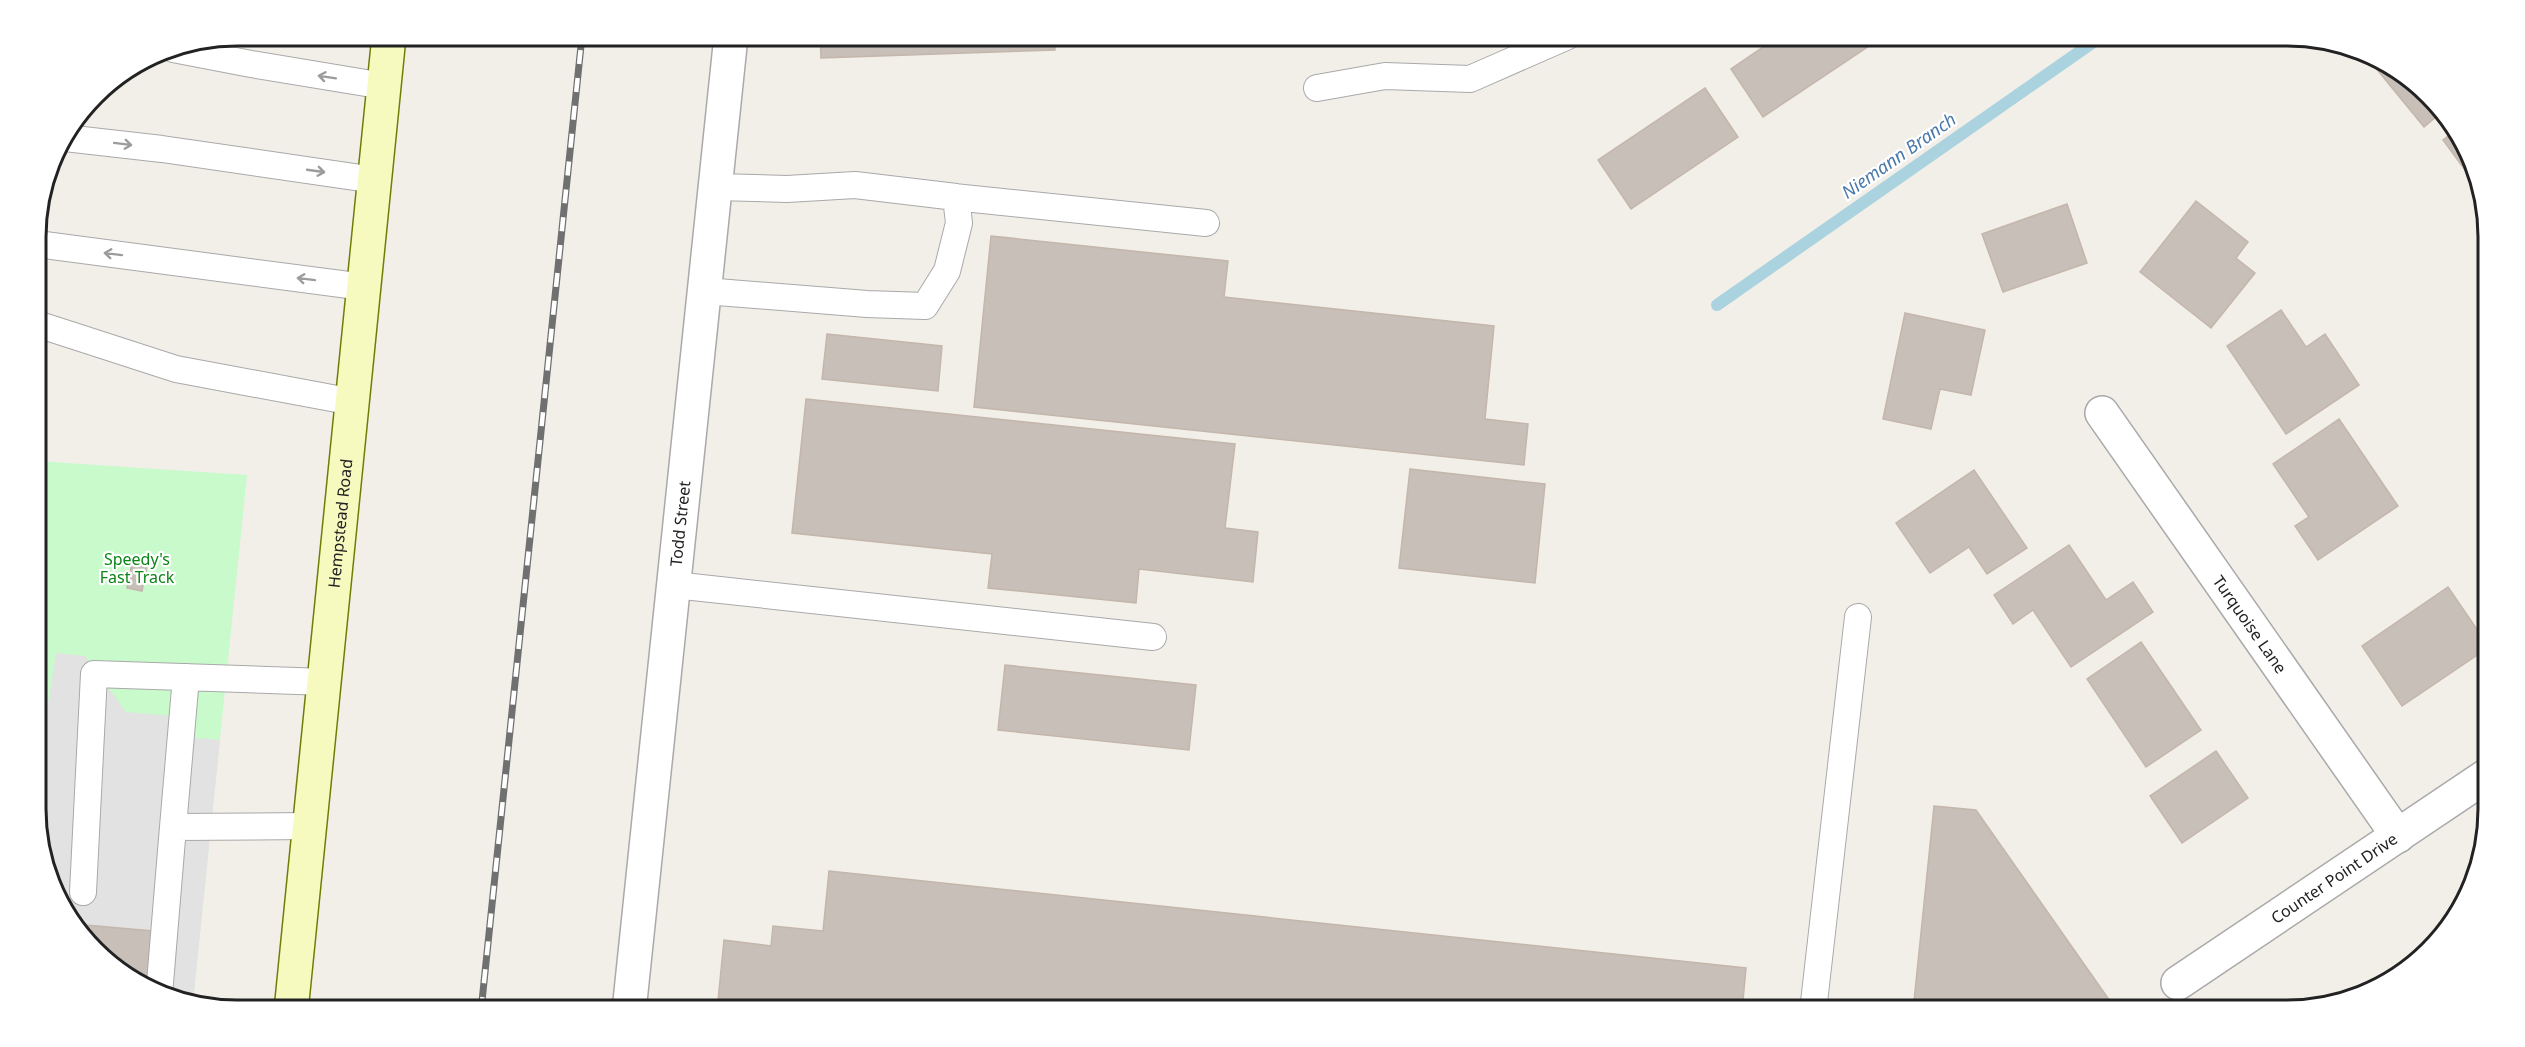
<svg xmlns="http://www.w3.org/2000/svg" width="2525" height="1047" viewBox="0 0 2525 1047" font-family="'Noto Sans',sans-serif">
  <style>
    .park { fill: #c8facc }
    .parking { fill: #e2e2e2 }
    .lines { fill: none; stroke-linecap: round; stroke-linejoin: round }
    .stream { stroke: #aad3df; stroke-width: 12 }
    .building { fill: #c7bfb8; stroke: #c4b6ab; stroke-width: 1.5 }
    .service-casing { stroke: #a9a9a9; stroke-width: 28 }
    .minor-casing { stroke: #a9a9a9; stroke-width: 36 }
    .tertiary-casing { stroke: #a9a9a9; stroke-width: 36 }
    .secondary-casing { stroke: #707d05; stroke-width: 36 }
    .service { stroke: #fff; stroke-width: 26 }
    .minor { stroke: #fff; stroke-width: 33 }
    .tertiary { stroke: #fff; stroke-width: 33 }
    .secondary { stroke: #f7fabf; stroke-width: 33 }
    .rail-casing { stroke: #707070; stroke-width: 7 }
    .rail { stroke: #fff; stroke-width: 4.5; stroke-dasharray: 14; stroke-linecap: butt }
    .oneway { stroke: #9c9c9c }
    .labels { text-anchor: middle; stroke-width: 4.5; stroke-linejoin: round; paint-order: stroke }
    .street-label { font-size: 16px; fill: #222; stroke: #fff }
    .park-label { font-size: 16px; fill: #0c8416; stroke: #fff }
    .water-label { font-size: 18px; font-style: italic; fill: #4a7aab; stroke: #fff }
    .rim { fill: none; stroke: #222; stroke-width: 3 }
  </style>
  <rect width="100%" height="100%" fill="#f2efe9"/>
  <path class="park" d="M37,461L247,475L193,1002L161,996L78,933L38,836Z"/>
  <path class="parking" d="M56,653L85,656L126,712L171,716L170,736L220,740L193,1002L161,996L153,931L74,924L38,836V766Z"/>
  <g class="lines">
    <path class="stream" d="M1717,305L2102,36"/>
  </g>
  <path class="building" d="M820,36H1054L1055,50L821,58Z
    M1779,36H1866L1872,44L1763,117L1731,69Z
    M2361,50L2364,51L2443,111L2424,127Z
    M1705,88L1738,137L1631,209L1598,160Z
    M2454,132L2476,185L2443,140Z
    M2196,201L2248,242L2236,258L2255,273L2211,328L2140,272Z
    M2067,204L2087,263L2003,292L1982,234Z
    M991,236L1228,261L1224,297L1494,326L1485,419L1528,424L1524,465L974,407Z
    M2281,310L2306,347L2325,334L2359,385L2286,434L2227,346Z
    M1905,313L1985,330L1971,395L1940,389L1931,429L1883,419Z
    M827,334L942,346L938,391L822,379Z
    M806,399L1235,444L1225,528L1258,532L1253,582L1139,569L1136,603L988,588L992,554L792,533Z
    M2339,419L2398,506L2318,560L2295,526L2309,517L2273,464Z
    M1410,469L1545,484L1535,583L1399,568Z
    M1974,470L2027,548L1987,574L1969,547L1930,573L1896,523Z
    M2069,545L2106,600L2133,582L2153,612L2071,667L2033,610L2013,624L1994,595Z
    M133,558L148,561L142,591L127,588Z
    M2448,587L2489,647L2402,706L2362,646Z
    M2141,642L2201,730L2146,767L2087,679Z
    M1005,665L1196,685L1189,750L998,730Z
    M2216,751L2248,798L2182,843L2150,796Z
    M1934,806L1976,810L2117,1011H1913Z
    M829,871L1746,968L1742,1011H717L724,940L771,946L773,926L823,931Z
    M74,924L153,931L148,986L78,933Z
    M2423,953L2410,970L2372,990L2371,989Z"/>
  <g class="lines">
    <defs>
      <path id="service" d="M173,49L251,64L384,86
        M1317,88L1385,76L1470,79L1568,36
        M65,138L162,149L375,180
        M954,197L1206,223
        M37,244L364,287
        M705,291L867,304L925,306L947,271L959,223L956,197L855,185L787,189L716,187
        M37,324L176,369L353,402
        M674,585L1153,637
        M186,677L173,827L310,826
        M83,892L94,674L325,682
        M159,995L173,827
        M1813,1011L1858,617"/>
      <g id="minor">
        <path id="s1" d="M2102,413L2398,836"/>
        <path id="s2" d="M2178,983L2489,774"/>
      </g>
      <g id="tertiary">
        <path id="s3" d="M629,1011L731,36"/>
      </g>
      <g id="secondary">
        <path id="s4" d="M291,1011L389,36"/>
      </g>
    </defs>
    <use href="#service" class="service-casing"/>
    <use href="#minor" class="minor-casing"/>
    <use href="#tertiary" class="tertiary-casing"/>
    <use href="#secondary" class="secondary-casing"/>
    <use href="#service" class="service"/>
    <use href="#minor" class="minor"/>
    <use href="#tertiary" class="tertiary"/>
    <use href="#secondary" class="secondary"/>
    <defs>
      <path id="rail" d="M481,1011L582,36"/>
    </defs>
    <use href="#rail" class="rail-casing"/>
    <use href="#rail" class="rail"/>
  </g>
  <defs><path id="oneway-shaft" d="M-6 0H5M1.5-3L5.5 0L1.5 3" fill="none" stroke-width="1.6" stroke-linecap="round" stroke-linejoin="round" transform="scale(1.5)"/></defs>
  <g class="oneway">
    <use href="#oneway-shaft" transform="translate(327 77) rotate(-171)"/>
    <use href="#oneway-shaft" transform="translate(123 144) rotate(7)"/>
    <use href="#oneway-shaft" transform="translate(316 171) rotate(8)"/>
    <use href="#oneway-shaft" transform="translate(113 254) rotate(-173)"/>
    <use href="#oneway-shaft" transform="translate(306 279) rotate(-173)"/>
  </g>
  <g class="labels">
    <g class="street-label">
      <text dy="6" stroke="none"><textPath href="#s3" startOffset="490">Todd Street</textPath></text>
      <text dy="6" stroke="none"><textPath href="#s4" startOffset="490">Hempstead Road</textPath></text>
      <text dy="6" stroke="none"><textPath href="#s1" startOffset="258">Turquoise Lane</textPath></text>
      <text dy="6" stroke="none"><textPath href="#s2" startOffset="188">Counter Point Drive</textPath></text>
    </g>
    <g class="park-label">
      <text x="137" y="565">Speedy's<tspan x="137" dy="18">Fast Track</tspan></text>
    </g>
    <g class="water-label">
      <text transform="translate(1899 156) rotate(-35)" y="6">Niemann Branch</text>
    </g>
  </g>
  <path d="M0 0H2525V1047H0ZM237 46H2287A191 191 0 0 1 2478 237V809A191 191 0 0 1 2287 1000H237A191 191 0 0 1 46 809V237A191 191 0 0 1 237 46Z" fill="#fff" fill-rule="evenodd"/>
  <path class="rim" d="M237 46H2287A191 191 0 0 1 2478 237V809A191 191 0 0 1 2287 1000H237A191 191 0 0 1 46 809V237A191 191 0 0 1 237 46Z"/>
</svg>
